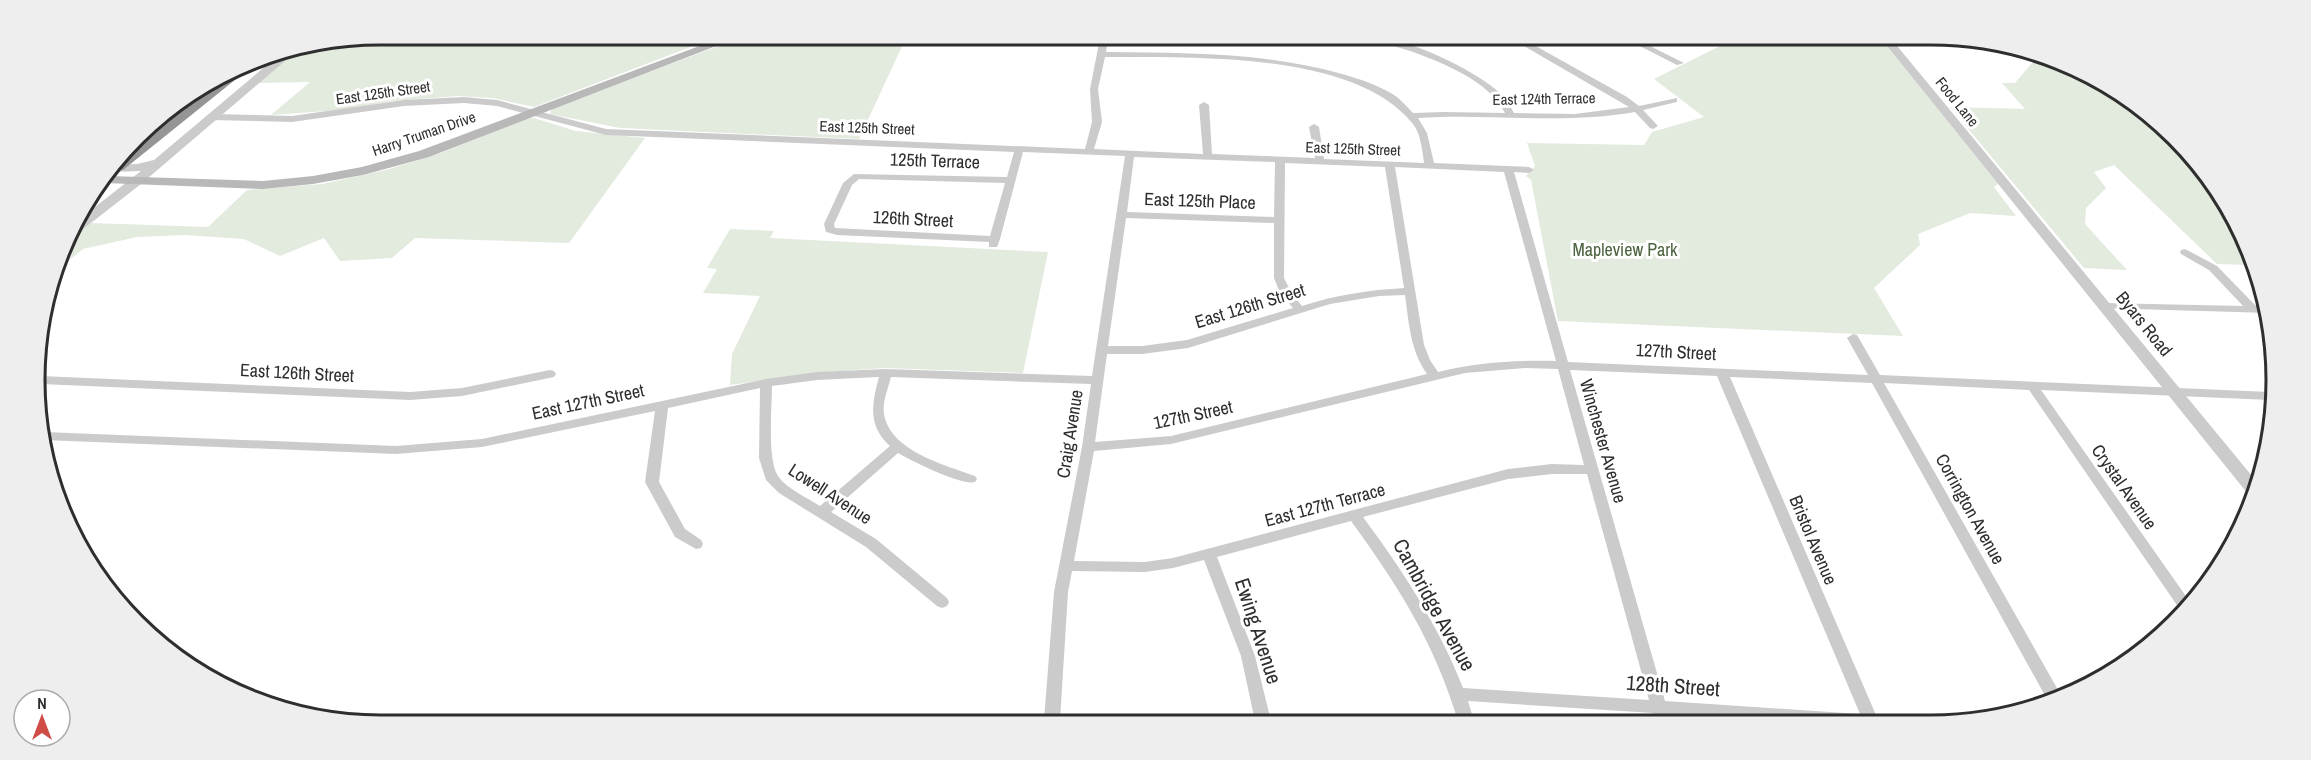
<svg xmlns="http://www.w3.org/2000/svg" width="2311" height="760" viewBox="0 0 2311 760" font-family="'Archivo Narrow',sans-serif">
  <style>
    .green { fill: #e3eade }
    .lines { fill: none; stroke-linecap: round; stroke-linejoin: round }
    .minor { fill: #cbcbcb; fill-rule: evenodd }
    .tertiary { fill: #cbcbcb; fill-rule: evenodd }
    .secondary { fill: #b8b8b8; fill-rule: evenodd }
    .motorway { fill: #959595; fill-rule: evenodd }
    .labels { text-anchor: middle; stroke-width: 6; stroke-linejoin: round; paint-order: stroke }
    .far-street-label { font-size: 15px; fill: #2e2e2e; stroke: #fff }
    .street-label { font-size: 18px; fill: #2e2e2e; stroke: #fff }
    .park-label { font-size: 18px; fill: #4e6441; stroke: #fff }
    .near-street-label { font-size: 21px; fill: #2e2e2e; stroke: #fff }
    .rim { fill: none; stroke: #2e2e2e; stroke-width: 3 }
  </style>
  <rect width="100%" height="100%" fill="#fff"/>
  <path class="green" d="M380,35L719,36L534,107L492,98L458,96L393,101L341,110L271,115L310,82L257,83L296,51Z
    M745,36L913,37L904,42L859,139L620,128L550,114L551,110L559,106Z
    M1732,40L1883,41L1998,184L1994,187L2016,216L1970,213L1918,234L1920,245L1874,288L1903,336L1558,321L1531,180L1526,176L1535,166L1527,143L1644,145L1652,132L1704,117L1654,79Z
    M2037,57L2123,93L2218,188L2250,265L2217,264L2114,165L2094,172L2106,188L2086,208L2085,224L2127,270L2084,268L1950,107L2025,109L2002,83H2015Z
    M534,118L576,131L645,138L569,243L415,238L392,258L340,261L324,238L280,256L244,239L184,235L137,237L83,249L57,270L65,244L91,223L208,227L247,190L322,184L386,170L441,153L526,119Z
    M730,229L774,231L770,238L1048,252L1023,373L885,368L826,372L730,385L732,354L760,296L703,293L717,269L707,268Z"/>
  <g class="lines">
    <path class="minor" d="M1100,38H1108L1106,52C1185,53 1266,52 1342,74C1360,79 1381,86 1397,97C1403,102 1408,108 1413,113L1444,112L1505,113C1489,81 1445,64 1413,52C1402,48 1387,45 1378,39C1407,37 1471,69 1494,88C1503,95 1509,103 1514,113L1575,114L1629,107L1512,39H1523L1627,97L1639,106L1677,98V102L1643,110L1658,126L1653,129L1650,128L1635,112C1562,125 1491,113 1418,118L1427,133L1434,163L1529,167L1534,170L1529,173L1514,172L1568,362L1868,375L1847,338L1853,334L1857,335L1880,375L2270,392V400L2041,390L2190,602L2181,611L2029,390L1884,383L2062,697L2048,701L1872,383L1730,377L1876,715L1889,717L1891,722H1783L1669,714L1671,722H1655L1653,713L1468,701L1474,721H1458C1434,642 1399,587 1351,521L1217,557L1255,656L1271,721H1255L1241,656L1204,560L1173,568L1145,572L1072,571L1068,592L1060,720H1044L1054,592L1082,447L1091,384L891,377C888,389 882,402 884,414C890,451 945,465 975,476L977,479L975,482C961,486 912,461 898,453L831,512L876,539L947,598L949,602L947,606L942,608L937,606L866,547L779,493L766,480L759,458L760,388L668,408L659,482L685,529L701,540L703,544L701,548L696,549L675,537L645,482L655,411L482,447L396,454L44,440V432L396,446L482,439L766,379L817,372L886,369L1092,376L1125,156L1023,152L1000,239L997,247H989V242L837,235L826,232L824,224L843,183L854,174L1007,177L1014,152L606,135L497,106L464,103L404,106L292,122L210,120L205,117L210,114L292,116L404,100L464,97L497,100L606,129L1085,149L1092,122L1090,89ZM1105,57C1191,58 1354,50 1413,124C1421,134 1422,150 1424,163L1324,159L1319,127L1314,124L1309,127L1315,158L1212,154L1209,105L1204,102L1199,105L1203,154L1094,149L1102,122L1098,89ZM1134,157L1275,162L1274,217L1127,212ZM1285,163L1385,167L1404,288C1369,290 1335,295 1302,306L1291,292L1284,278ZM1395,167L1504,172L1556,361C1516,360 1477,362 1438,372L1430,360L1424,345ZM859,179L1005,183L990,236L835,228L834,224L852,185ZM1126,218L1274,223V278L1280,293L1293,308L1187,340L1142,346H1108ZM1405,295C1409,323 1410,350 1427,374L1171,436L1095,442L1107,354H1142L1188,348L1330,304L1379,296ZM1525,368L1558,369L1584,465L1552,464L1508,469L1173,558L1145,562L1074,561L1094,451L1171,444L1465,373ZM1570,370L1717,376L1860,714L1665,701ZM879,377C872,403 867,426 890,446L820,506C806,497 787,489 778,476C767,460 772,407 772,386L817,380ZM1552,474H1587L1649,700L1463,688C1439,626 1403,571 1363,517L1508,479Z
      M1628,40H1638L1684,63L1677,65Z
      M2185,249L2217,266L2256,306L2267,307L2270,313L2100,308L2098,306L2104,303L2243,306L2209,270L2181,254L2180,252L2181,250Z
      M550,370L554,371L556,374L554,377L462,396L410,400L41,384L40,376L410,392L462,388Z"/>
    <path class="tertiary" d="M1883,41H1893L2257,482L2252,495L2248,494Z
      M293,52L292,55L141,184L73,237L67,238L72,225L141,171L112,172L118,165L137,164L154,160L280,54Z"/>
    <path class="secondary" d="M726,36H742L429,157L363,175L313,184L263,189L104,183L109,176L263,181L313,176L362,167L419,151Z"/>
    <path class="motorway" d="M258,59L256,63L123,170H114C120,162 126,152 134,144C156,123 231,64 258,59Z"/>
  </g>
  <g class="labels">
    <g class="far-street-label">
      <text transform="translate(383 93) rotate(-8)" y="5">East 125th Street</text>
      <text transform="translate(1544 99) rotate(-1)" y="5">East 124th Terrace</text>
      <text transform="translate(1957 102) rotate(51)" y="5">Food Lane</text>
      <text transform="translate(867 128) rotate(2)" y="5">East 125th Street</text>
      <text transform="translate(424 134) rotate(-19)" y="5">Harry Truman Drive</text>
      <text transform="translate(1353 149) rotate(2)" y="5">East 125th Street</text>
    </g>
    <g class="street-label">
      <text transform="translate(935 161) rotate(2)" y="6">125th Terrace</text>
      <text transform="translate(1200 201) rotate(2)" y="6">East 125th Place</text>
      <text transform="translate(913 219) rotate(3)" y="6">126th Street</text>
      <text transform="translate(1250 306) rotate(-17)" y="6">East 126th Street</text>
      <text transform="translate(2144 324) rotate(51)" y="6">Byars Road</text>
      <text transform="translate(1676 352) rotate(3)" y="6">127th Street</text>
      <text transform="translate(297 373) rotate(3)" y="6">East 126th Street</text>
      <text transform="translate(588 402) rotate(-12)" y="6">East 127th Street</text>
      <text transform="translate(1193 415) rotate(-12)" y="6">127th Street</text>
      <text transform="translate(1070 434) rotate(-81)" y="6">Craig Avenue</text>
      <text transform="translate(1603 441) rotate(74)" y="6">Winchester Avenue</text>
      <text transform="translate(2124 487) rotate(55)" y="6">Crystal Avenue</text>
      <text transform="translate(830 494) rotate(33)" y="6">Lowell Avenue</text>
      <text transform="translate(1325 505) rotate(-15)" y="6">East 127th Terrace</text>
      <text transform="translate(1970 509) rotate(61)" y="6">Corrington Avenue</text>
      <text transform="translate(1813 540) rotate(67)" y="6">Bristol Avenue</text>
    </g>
    <g class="park-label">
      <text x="1625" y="256">Mapleview Park</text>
    </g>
    <g class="near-street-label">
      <text transform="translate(1434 605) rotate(61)" y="7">Cambridge Avenue</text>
      <text transform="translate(1258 631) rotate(72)" y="7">Ewing Avenue</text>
      <text transform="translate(1673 686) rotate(4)" y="7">128th Street</text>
    </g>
  </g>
  <path d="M0 0H2311V760H0ZM380 45H1931A335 335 0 0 1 2266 380V380A335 335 0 0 1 1931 715H380A335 335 0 0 1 45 380V380A335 335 0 0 1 380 45Z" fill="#eee" fill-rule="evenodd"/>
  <path class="rim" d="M380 45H1931A335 335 0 0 1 2266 380V380A335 335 0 0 1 1931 715H380A335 335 0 0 1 45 380V380A335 335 0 0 1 380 45Z"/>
  <g transform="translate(42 718)"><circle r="28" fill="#ffffff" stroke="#ababab" stroke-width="1.5"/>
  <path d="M0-4.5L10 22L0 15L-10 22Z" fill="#cf4c47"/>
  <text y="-9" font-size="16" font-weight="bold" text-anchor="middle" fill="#2e2e2e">N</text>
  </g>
</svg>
